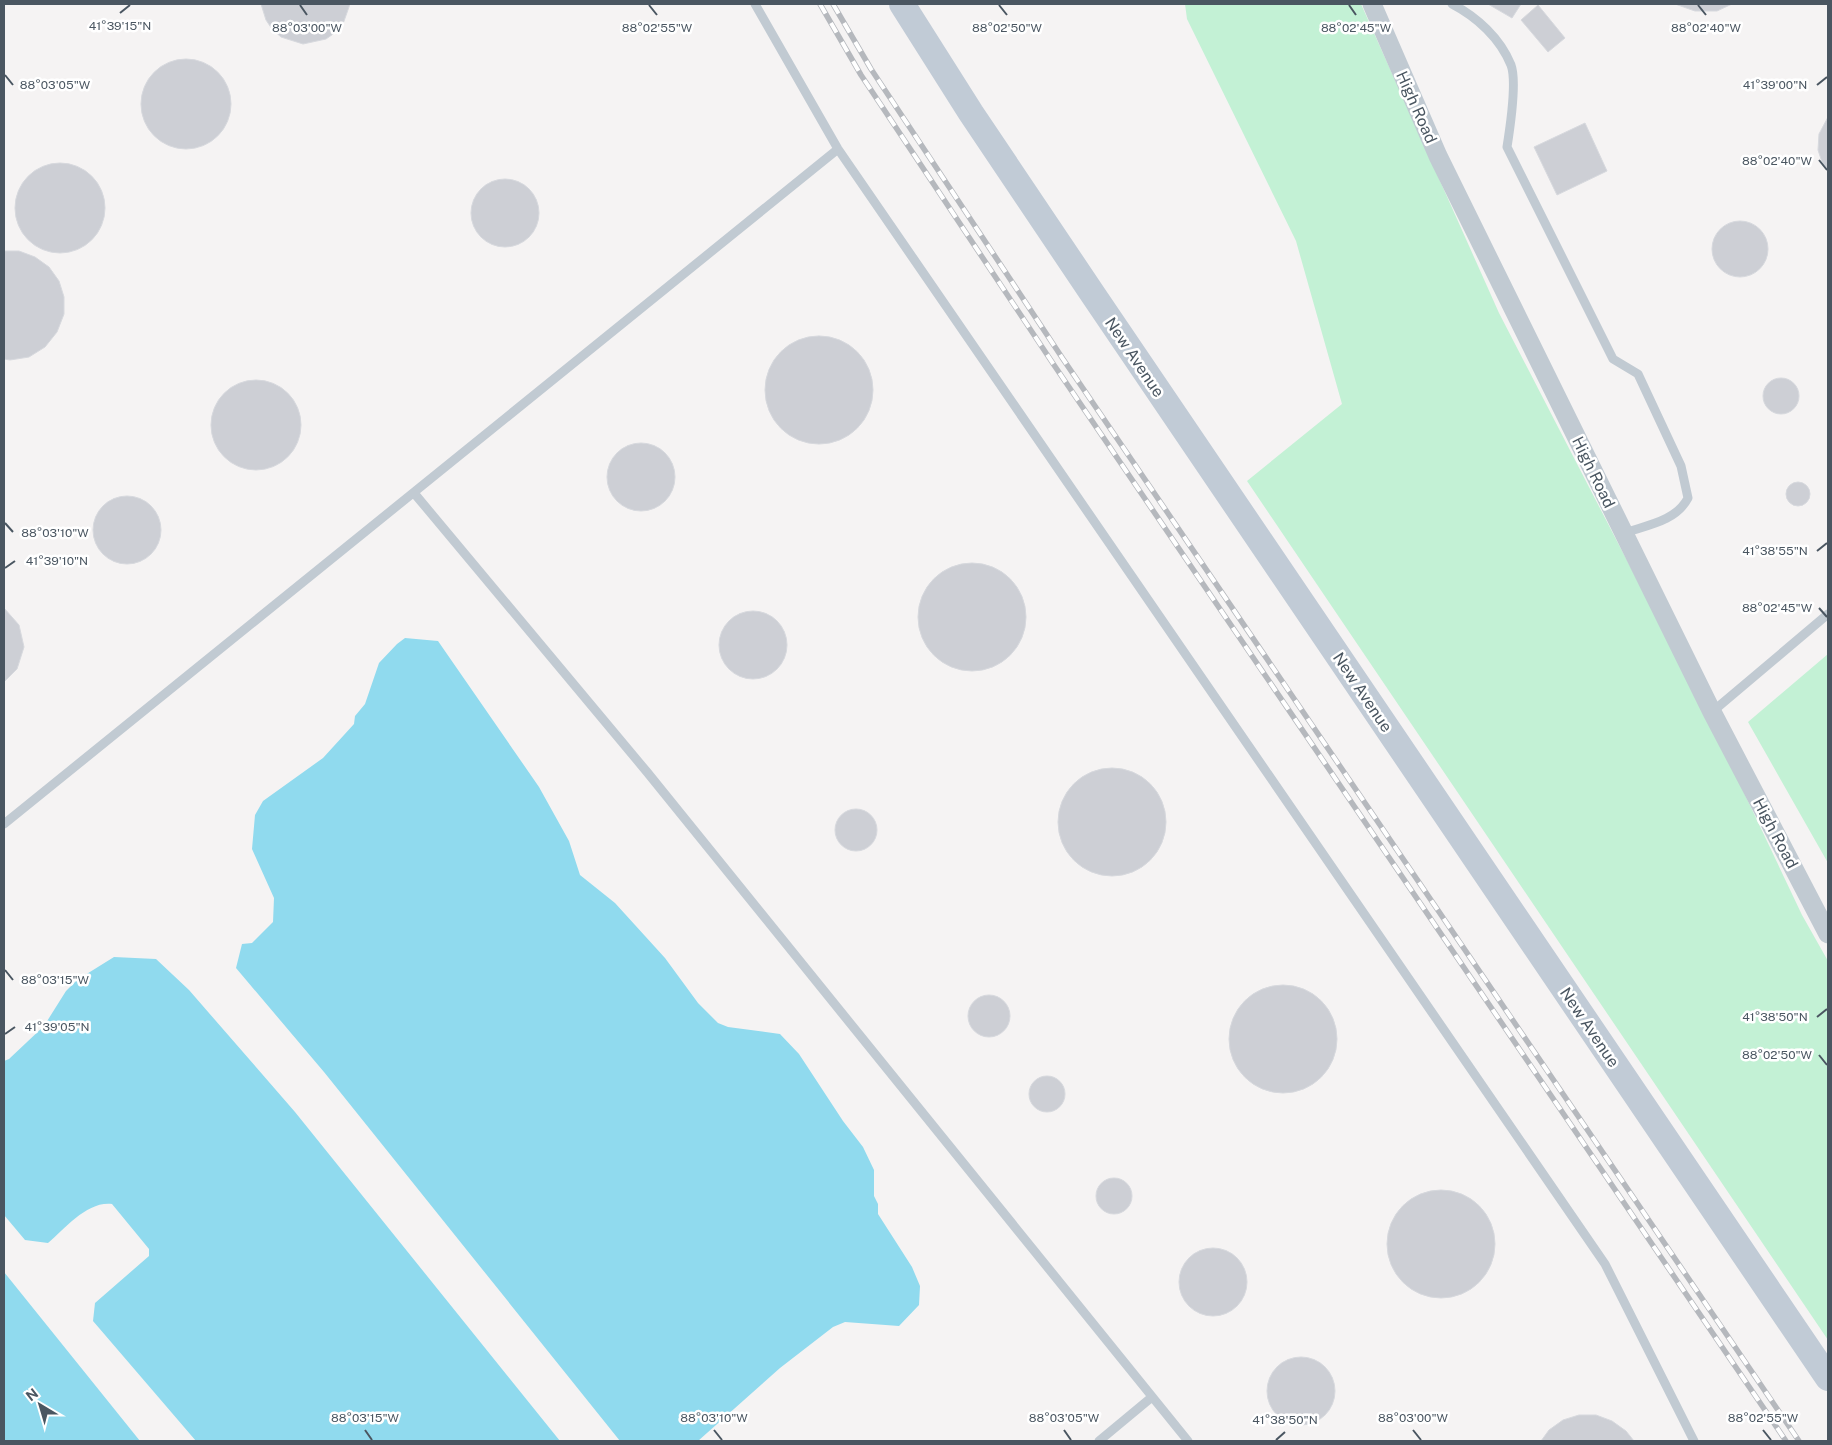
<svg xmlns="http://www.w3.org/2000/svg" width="1832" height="1445" viewBox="0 0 1832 1445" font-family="'Public Sans',sans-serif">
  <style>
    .green { fill: #c3f1d5 }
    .water { fill: #90daee }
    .building { fill: #cdcfd5; stroke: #d7d9de }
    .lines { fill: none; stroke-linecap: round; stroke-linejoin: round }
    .lane { stroke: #c1cad2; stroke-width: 9 }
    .street { stroke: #c1cad2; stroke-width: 19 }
    .secondary { stroke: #c1cbd6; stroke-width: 26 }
    .rail-casing { stroke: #b5b8bd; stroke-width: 5.5 }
    .rail { stroke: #fff; stroke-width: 4; stroke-dasharray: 11; stroke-linecap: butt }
    .ticks { fill: none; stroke: #4a5661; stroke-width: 2 }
    .labels { text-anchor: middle; stroke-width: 5; stroke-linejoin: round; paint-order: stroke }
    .street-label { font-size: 16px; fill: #4a5661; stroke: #fff }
    .ticks-label { font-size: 12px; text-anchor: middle; fill: #4a5661; stroke: #fff; stroke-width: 5; stroke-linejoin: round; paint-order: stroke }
  </style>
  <rect width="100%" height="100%" fill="#f5f3f3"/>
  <path class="green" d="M1185,4H1361L1499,313L1710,721L1802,915L1828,961V1340L1247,481L1342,404L1296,241L1187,19Z
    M1828,654V863L1748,722Z"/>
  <path class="water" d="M405,638L438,641L539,787L569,841L580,875L615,903L665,958L698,1003L718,1023L728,1027L780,1034L799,1054L843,1121L863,1147L874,1170V1196L878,1204V1214L912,1267L920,1286L919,1305L899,1326L845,1322L833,1327L780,1368L698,1441H620L324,1072L236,968L242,944L252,943L273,922L274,898L252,849L255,815L263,801L323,758L354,724L355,716L365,704L379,663L397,644Z
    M114,957L156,959L189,990L295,1112L560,1441H196L93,1321L95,1303L149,1256V1249L112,1204C87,1201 66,1228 48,1243L25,1240L4,1215V1061L9,1059L44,1026L66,991L77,980Z
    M4,1272L140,1441H4Z"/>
  <path class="building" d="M261,4H350L343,24L336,32L326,39L303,44L281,37L272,29L266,20Z
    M1488,4H1521L1512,18Z
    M1675,4H1732L1717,11H1695Z
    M1538,5L1565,38L1548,52L1521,20Z
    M141 104a45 45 0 1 1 90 0a45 45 0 1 1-90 0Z
    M1828,117V172L1823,165L1818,150L1819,134Z
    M1585,123L1607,171L1557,195L1534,147Z
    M15 208a45 45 0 1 1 90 0a45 45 0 1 1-90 0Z
    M471 213a34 34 0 1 1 68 0a34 34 0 1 1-68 0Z
    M1712 249a28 28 0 1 1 56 0a28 28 0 1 1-56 0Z
    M4,251H19L35,257L49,267L59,281L64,297V314L57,332L45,347L29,357L10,360L4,359Z
    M765 390a54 54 0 1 1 108 0a54 54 0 1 1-108 0Z
    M1763 396a18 18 0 1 1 36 0a18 18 0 1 1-36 0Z
    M211 425a45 45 0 1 1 90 0a45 45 0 1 1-90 0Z
    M607 477a34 34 0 1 1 68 0a34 34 0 1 1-68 0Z
    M1786 494a12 12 0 1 1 24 0a12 12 0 1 1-24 0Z
    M93 530a34 34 0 1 1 68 0a34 34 0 1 1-68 0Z
    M918 617a54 54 0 1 1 108 0a54 54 0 1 1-108 0Z
    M4,608L19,625L24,647L17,669L4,682Z
    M719 645a34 34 0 1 1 68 0a34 34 0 1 1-68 0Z
    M1058 822a54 54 0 1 1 108 0a54 54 0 1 1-108 0Z
    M835 830a21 21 0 1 1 42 0a21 21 0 1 1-42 0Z
    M1229 1039a54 54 0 1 1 108 0a54 54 0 1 1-108 0Z
    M968 1016a21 21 0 1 1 42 0a21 21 0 1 1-42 0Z
    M1029 1094a18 18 0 1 1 36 0a18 18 0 1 1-36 0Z
    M1096 1196a18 18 0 1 1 36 0a18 18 0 1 1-36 0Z
    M1387 1244a54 54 0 1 1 108 0a54 54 0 1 1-108 0Z
    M1179 1282a34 34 0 1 1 68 0a34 34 0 1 1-68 0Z
    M1267 1391a34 34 0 1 1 68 0a34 34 0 1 1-68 0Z
    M1579,1415H1596L1612,1421L1626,1431L1634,1441H1541L1549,1430L1563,1420Z"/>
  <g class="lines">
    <path class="lane" d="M755,4L838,149L1605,1264L1694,1441
      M1452,4C1477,17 1500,38 1511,65C1517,81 1510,128 1507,147L1613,359L1638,374L1681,466L1688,498C1676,521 1648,525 1624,533
      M414,493L647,772L1188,1441
      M1712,712L1828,614
      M4,824L838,149
      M1099,1441L1152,1397"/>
    <path class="street" d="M1372,4L1438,156L1712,712L1828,934"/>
    <path class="secondary" d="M902,4L971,113L1094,296L1828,1378"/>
    <defs>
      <path id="rail" d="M820,4L861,75L1054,365L1786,1441
        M833,4L871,69L1063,359L1799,1441"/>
    </defs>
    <use href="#rail" class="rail-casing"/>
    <use href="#rail" class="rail"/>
  </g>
  <path class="ticks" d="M300,5L307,15M649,5L657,15M999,5L1007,15M1349,5L1356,15M1698,5L1706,15M120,13L130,5M5,75L13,85M1817,85L1827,77M1819,160L1827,170M5,523L13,532M1817,551L1827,543M5,568L15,561M1819,608L1827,617M5,970L13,980M1817,1017L1827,1009M5,1034L15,1027M1819,1055L1827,1065M365,1430L372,1440M714,1430L722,1440M1064,1430L1071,1440M1413,1430L1421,1440M1763,1430L1771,1440M1276,1440L1285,1432"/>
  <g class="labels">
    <g class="street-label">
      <text transform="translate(1417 107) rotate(66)" y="6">High Road</text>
      <text transform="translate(1135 357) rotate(56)" y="6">New Avenue</text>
      <text transform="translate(1594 472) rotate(64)" y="6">High Road</text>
      <text transform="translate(1363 692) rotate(56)" y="6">New Avenue</text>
      <text transform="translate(1776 833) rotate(62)" y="6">High Road</text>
      <text transform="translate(1590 1027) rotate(56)" y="6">New Avenue</text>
    </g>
  </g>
  <g class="ticks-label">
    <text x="120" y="30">41°39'15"N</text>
    <text x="1706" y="32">88°02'40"W</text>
    <text x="307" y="32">88°03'00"W</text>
    <text x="657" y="32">88°02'55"W</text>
    <text x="1007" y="32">88°02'50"W</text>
    <text x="1356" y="32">88°02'45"W</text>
    <text x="1775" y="89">41°39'00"N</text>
    <text x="55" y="89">88°03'05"W</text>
    <text x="1777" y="165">88°02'40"W</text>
    <text x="55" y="537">88°03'10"W</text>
    <text x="1775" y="555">41°38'55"N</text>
    <text x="57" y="565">41°39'10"N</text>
    <text x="1777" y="612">88°02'45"W</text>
    <text x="55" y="984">88°03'15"W</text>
    <text x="1775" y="1021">41°38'50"N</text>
    <text x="57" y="1031">41°39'05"N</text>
    <text x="1777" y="1059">88°02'50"W</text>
    <text x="365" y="1422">88°03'15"W</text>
    <text x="714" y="1422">88°03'10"W</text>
    <text x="1064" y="1422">88°03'05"W</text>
    <text x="1413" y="1422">88°03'00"W</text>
    <text x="1763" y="1422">88°02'55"W</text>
    <text x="1285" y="1424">41°38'50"N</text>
  </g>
  <rect width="1832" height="1445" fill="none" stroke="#4a5661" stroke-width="10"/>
  <g transform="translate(40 1405) rotate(322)" stroke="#ffffff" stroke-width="4" paint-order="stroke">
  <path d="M0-4L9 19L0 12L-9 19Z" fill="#4a5661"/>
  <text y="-8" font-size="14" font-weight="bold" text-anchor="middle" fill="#4a5661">N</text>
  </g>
</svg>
